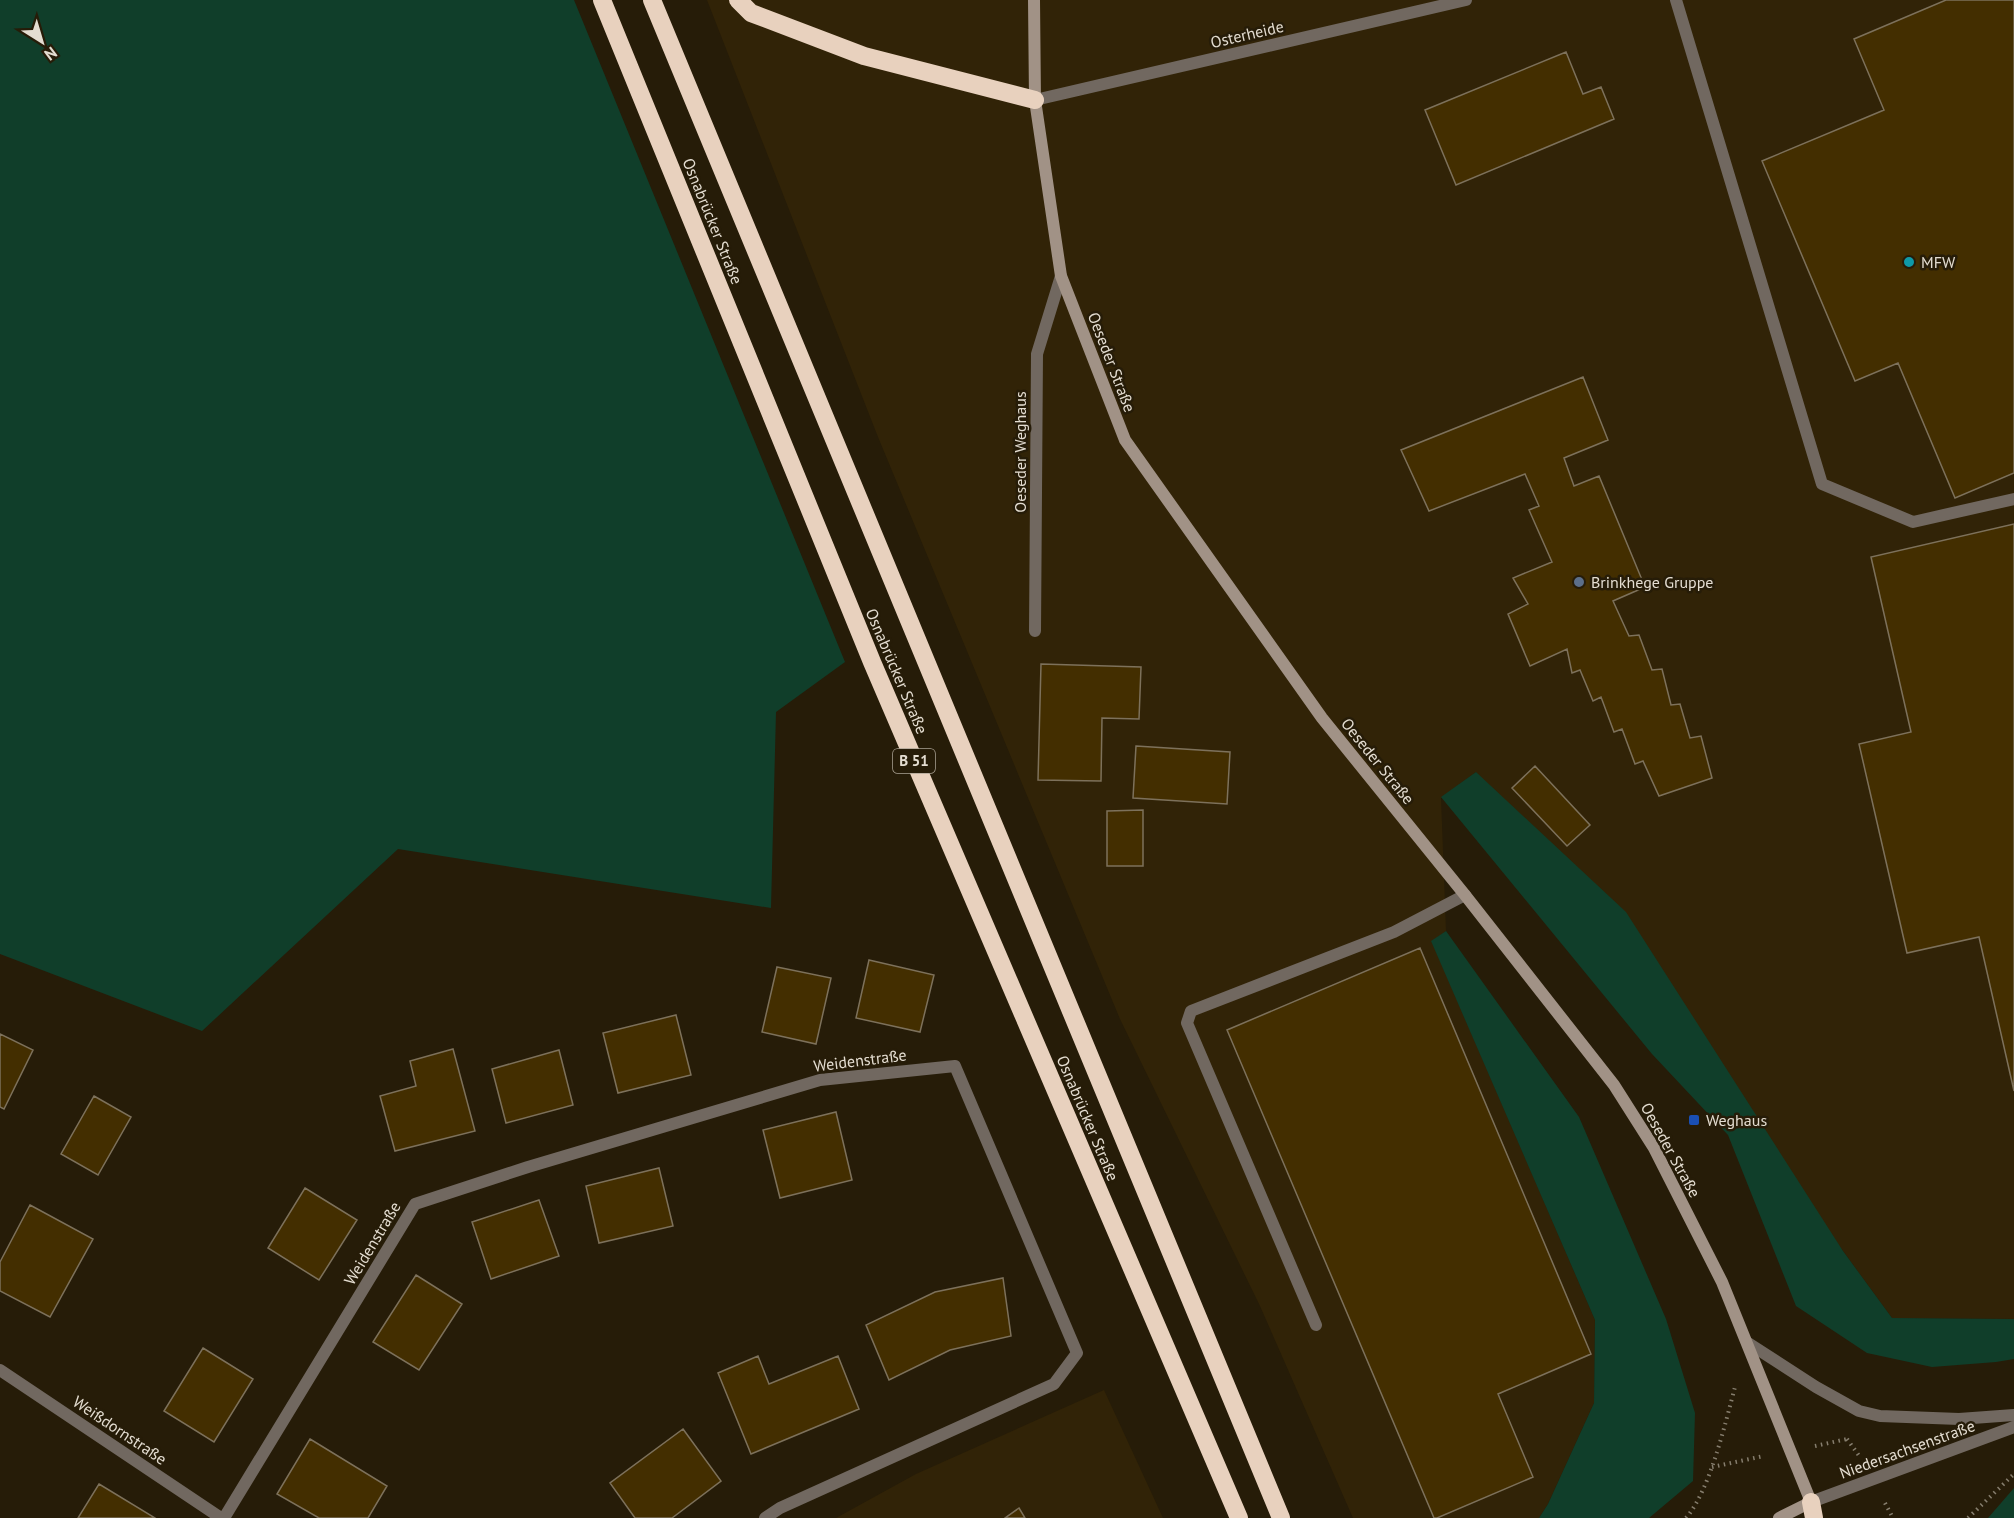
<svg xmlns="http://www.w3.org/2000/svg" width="2014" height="1518" viewBox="0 0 2014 1518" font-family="'PT Sans',sans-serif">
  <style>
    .built { fill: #312307 }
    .green { fill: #103e2a }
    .building { fill: #432e00; stroke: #7d715b; stroke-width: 1.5 }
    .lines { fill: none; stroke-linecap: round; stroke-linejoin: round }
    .path { stroke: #867e6e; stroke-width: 4; stroke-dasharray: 1.5 4.5; stroke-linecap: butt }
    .lane { stroke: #716860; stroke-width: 12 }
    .street { stroke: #716860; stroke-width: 12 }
    .secondary { stroke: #a19286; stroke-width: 12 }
    .highway { stroke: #e8d1be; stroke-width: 18 }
    .culture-dot { fill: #0f9aa8; stroke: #261c08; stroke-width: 2 }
    .service-dot { fill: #5c6f8a; stroke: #261c08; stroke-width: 2 }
    .transit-dot { fill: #1a4fb4; stroke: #261c08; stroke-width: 2 }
    .labels { text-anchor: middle; stroke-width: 5; stroke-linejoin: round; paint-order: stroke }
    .shield { fill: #261c08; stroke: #aba395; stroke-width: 1.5 }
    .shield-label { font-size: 15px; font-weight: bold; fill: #e4ddd1 }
    .street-label { font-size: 16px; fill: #e4ddd1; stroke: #261c08 }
    .poi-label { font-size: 16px; fill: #e4ddd1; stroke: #261c08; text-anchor: start }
  </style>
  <rect width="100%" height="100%" fill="#261c08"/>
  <path class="built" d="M707,0H2014V1319L1892,1318L1843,1251L1476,772L1441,798L1446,931L1432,942L1595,1320L1594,1403L1548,1504L1539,1518H1353L1260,1306L1120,1019L878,437Z
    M1104,1390L1163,1518H836L916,1474Z"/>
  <path class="green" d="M0,0H574L845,662L776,712L771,908L398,849L202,1031L0,954Z
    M1476,772L1626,912L1843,1251L1892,1318L2014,1319V1359L1996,1362L1932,1367L1867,1353L1796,1306L1728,1135L1652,1054L1441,797Z
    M1446,931L1579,1117L1666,1319L1695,1413L1693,1481L1649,1518H1539L1548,1504L1594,1403L1595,1320L1431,941Z
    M2014,1488V1518H1988Z"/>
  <path class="building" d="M1946,0H2014V473L1955,498L1898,363L1855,381L1762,161L1884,110L1854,39Z
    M1566,52L1583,94L1601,87L1614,119L1456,185L1425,110Z
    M1583,377L1608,440L1564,458L1574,486L1599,476L1645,587L1613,601L1629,636L1639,635L1652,670L1662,669L1671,705L1680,704L1690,738L1701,736L1712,778L1659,796L1643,761L1635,764L1622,729L1614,732L1601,697L1593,701L1580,670L1572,673L1567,649L1530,666L1508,614L1528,604L1513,578L1552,562L1529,510L1539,506L1525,474L1429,511L1401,450Z
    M2014,524V1091L1979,937L1907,953L1859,744L1911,732L1871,557Z
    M1041,664L1141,667L1139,719L1102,718L1101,781L1038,780Z
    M1136,746L1230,752L1227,804L1133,798Z
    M1535,766L1590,825L1567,846L1512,788Z
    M1143,810V866H1107V811Z
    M1420,948L1591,1354L1498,1394L1533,1477L1437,1518H1434L1227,1030Z
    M869,960L934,975L920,1032L856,1018Z
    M777,967L831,978L816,1044L762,1032Z
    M676,1015L691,1075L618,1093L603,1033Z
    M0,1034L33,1050L4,1109L0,1107Z
    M453,1049L475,1131L395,1151L380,1096L416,1086L410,1061Z
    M559,1050L573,1105L506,1123L492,1069Z
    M94,1096L131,1117L98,1175L61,1154Z
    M836,1112L852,1180L780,1198L763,1130Z
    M659,1168L673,1226L599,1243L586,1186Z
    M305,1188L357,1220L319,1280L268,1248Z
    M539,1200L559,1256L491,1279L472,1222Z
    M30,1205L93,1239L50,1317L0,1291V1262Z
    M416,1275L462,1304L419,1370L373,1342Z
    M1003,1278L1011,1336L950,1350L889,1380L866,1325L935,1292Z
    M203,1348L253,1379L214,1442L164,1411Z
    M758,1356L769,1384L838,1356L859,1409L751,1454L718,1373Z
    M683,1429L721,1481L672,1518H635L610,1483Z
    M310,1439L387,1486L368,1518H319L277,1494Z
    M99,1484L155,1518H78Z
    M1019,1508L1025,1518H1005Z"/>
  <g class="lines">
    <path class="path" d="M1847,1439L1860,1457
      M1815,1446L1847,1439
      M1712,1467L1764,1456
      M1885,1503L1893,1518
      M1686,1518C1710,1490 1725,1424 1735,1387
      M1968,1518L2014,1474"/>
    <path class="lane" d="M1676,0L1822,484L1913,522L2014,499
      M1035,631L1037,354L1061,276
      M1316,1325L1187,1023L1191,1011L1394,932L1465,895"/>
    <path class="street" d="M1035,100L1466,0
      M1748,1343L1816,1387L1859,1411L1880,1416L1959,1419L2014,1415
      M0,1370L221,1518
      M1811,1502L2014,1427
      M224,1518L415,1204L528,1167L820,1080L955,1066L1077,1353L1054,1384L780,1508L765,1518"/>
    <path class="secondary" d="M1034,0L1035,100L1061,276L1125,440L1322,718L1465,895L1614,1085L1654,1148L1722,1282L1811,1502L1779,1518"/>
    <path class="highway" d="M602,0L872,662L1239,1518
      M652,0L1281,1518
      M738,0L751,13L864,56L1035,100
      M1811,1502L1814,1518"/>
  </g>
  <circle class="culture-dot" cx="1909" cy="262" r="6"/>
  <circle class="service-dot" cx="1579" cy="582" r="6"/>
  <rect class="transit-dot" x="1688" y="1114" width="12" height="12" rx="3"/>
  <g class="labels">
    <rect class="shield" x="893" y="749" width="42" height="24" rx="4.5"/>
    <g class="shield-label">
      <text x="914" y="766">B 51</text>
    </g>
    <g class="street-label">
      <text transform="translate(1247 34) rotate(-13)" y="6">Osterheide</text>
      <text transform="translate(713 221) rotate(68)" y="6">Osnabrücker Straße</text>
      <text transform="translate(1112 362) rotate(69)" y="6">Oeseder Straße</text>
      <text transform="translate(1020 452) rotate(-90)" y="6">Oeseder Weghaus</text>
      <text transform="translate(897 671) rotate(67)" y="6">Osnabrücker Straße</text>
      <text transform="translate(1378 761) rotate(51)" y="6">Oeseder Straße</text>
      <text transform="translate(860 1060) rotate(-7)" y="6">Weidenstraße</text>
      <text transform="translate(1088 1118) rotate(67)" y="6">Osnabrücker Straße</text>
      <text transform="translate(1671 1150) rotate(61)" y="6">Oeseder Straße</text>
      <text transform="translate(372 1243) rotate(-59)" y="6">Weidenstraße</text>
      <text transform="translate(120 1430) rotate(34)" y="6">Weißdornstraße</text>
      <text transform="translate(1907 1449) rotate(-20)" y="6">Niedersachsenstraße</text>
    </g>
    <g class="poi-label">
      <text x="1921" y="268">MFW</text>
      <text x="1591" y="588">Brinkhege Gruppe</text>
      <text x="1706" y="1126">Weghaus</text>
    </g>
  </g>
  <g transform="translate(42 42) rotate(143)" stroke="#261c08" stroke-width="4.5" paint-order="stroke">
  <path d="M0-4.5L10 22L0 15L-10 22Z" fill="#e4ddd1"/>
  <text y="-9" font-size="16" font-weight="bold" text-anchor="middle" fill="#e4ddd1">N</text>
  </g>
</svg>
